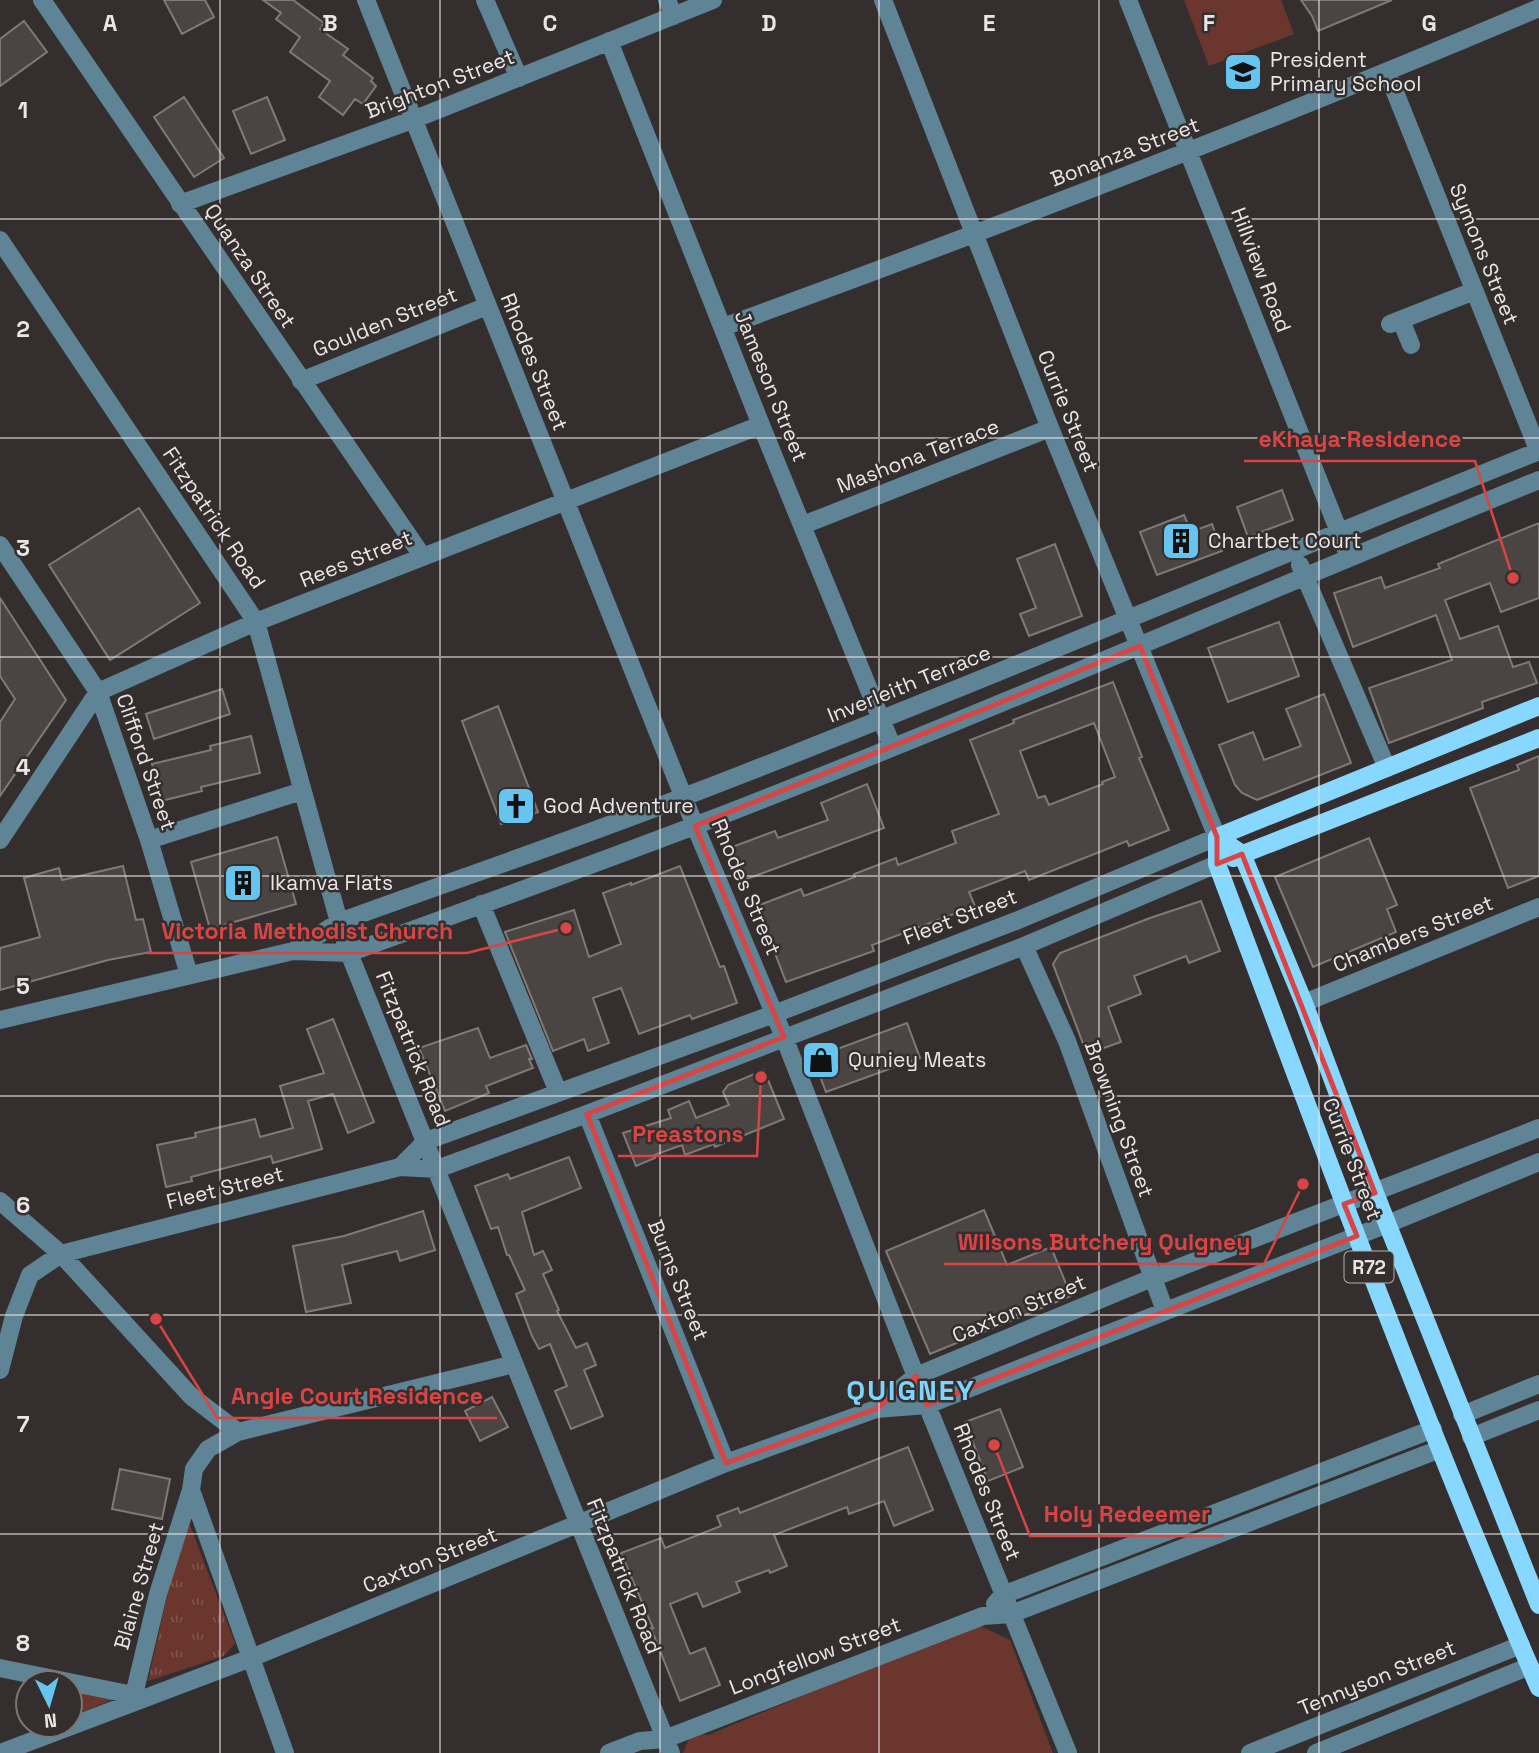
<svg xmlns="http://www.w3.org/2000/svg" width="1539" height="1753" viewBox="0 0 1539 1753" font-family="'Space Grotesk',sans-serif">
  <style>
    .grass { fill: url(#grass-tufts) }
    .park { fill: #6b362d }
    .building { fill: #4a4443; stroke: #7f7978; stroke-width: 2; fill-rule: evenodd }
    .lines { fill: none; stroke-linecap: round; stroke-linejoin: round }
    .minor { stroke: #5e8496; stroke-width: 18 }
    .major { stroke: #87d7fe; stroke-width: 18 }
    .marked { fill: none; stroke: #d94444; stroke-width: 5; stroke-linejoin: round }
    .grid { fill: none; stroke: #e9e6e5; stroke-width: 2; stroke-opacity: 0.55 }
    .labels { text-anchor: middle; stroke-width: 5; stroke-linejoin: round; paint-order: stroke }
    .shield { fill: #342f2e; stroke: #b3afae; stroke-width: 2 }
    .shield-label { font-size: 19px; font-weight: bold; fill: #e9e6e5 }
    .poi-label { font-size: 21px; fill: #e9e6e5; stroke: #342f2e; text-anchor: start }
    .street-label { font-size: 21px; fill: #e9e6e5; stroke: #342f2e }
    .district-label { font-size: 28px; font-weight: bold; letter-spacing: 2px; fill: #7fd4fc; stroke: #342f2e }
    .grid-label { font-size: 23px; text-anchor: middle; font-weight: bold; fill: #e9e6e5; stroke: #342f2e; stroke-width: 5; stroke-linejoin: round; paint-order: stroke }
    .leader { fill: none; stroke: #d94444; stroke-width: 2.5 }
    .callout-dot { fill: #d94444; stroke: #342f2e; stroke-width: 2.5 }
    .callout-label { font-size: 23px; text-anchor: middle; font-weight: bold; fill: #d94444; stroke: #342f2e; stroke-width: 5; stroke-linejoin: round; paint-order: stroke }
  </style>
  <defs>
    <pattern id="grass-tufts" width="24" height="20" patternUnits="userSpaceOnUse" patternTransform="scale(1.75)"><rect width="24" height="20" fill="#6b362d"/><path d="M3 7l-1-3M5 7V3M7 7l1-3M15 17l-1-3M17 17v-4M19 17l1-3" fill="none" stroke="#80534b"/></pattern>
  </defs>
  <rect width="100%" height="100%" fill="#342f2e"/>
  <path class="grass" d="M184,1520L189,1523L235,1643L224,1656L148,1681Z
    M70,1687L108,1695L111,1700L70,1717Z"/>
  <path class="park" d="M1184,0H1281L1294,34L1209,66Z
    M976,1624L1010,1640L1053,1753H683L689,1739L699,1734L708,1735Z"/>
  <path class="building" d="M164,0H205L214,17L182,34Z
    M263,0H293L324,23L320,29L348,49L343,55L373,78L371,81L376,86L363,104L355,99L343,115L319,97L330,81L290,52L300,37L276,19L281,13Z
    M1301,0H1392L1318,31L1312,16Z
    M24,21L47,52L0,86V39Z
    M184,97L224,158L194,177L154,117Z
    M267,97L285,140L251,154L233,111Z
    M1282,490L1293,520L1248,537L1237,507Z
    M139,508L200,603L110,660L49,565Z
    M1184,515L1191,532L1212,524L1222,551L1157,575L1140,532Z
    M1539,523V598L1501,612L1490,583L1445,600L1460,639L1498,626L1513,667L1529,662L1537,683L1482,702L1483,708L1389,743L1369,688L1452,660L1436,615L1353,647L1334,593L1381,577L1385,588L1440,568L1438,564Z
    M1055,544L1082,616L1029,636L1020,614L1036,608L1017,559Z
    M0,598L66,700L0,796V722L15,699L0,676Z
    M1279,622L1299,676L1228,702L1208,648Z
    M1113,682L1142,757L1139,758L1169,830L1129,846L1127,841L1029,880L1025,871L969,892L975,906L872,945L874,951L786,982L757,906L801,889L804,896L855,877L854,874L896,858L898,865L956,843L952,831L999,814L970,740L1014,723L1013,720ZM1094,723L1115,777L1102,782L1103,784L1049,805L1045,796L1038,798L1020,751Z
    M222,689L230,714L154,739L146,714Z
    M1324,694L1351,763L1257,800L1242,793L1235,785L1219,745L1253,732L1264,760L1301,746L1286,709Z
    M498,706L538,812L501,824L462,721Z
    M251,736L260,773L201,787L202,791L161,801L152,764L211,750L210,746Z
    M1539,756V876L1508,888L1470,788L1519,770L1517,765Z
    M867,784L884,828L744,880L732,847L775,831L778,838L828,820L821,803Z
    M277,837L296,904L210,929L191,862Z
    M1369,838L1397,905L1387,909L1396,932L1313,967L1275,877Z
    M123,866L136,920L143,919L151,952L108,960L0,990V948L40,937L24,878L59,868L62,880Z
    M680,866L720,967L724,966L737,1003L692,1019L690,1015L639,1034L621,988L593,998L609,1043L588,1051L584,1039L553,1051L505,932L574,910L589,957L621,944L603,893L631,883V885Z
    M1201,901L1220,951L1189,963L1186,956L1134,976L1141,994L1108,1007L1121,1042L1087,1054L1053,964L1060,953L1150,918Z
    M333,1019L374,1122L348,1133L333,1094L308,1101L322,1149L273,1163L271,1156L191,1177L192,1181L166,1187L157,1145L196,1137L195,1133L255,1119L260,1137L293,1128L280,1086L324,1073L307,1029Z
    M907,1023L920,1058L826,1092L813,1058Z
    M478,1028L490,1058L526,1045L532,1059H529L533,1068L486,1086L489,1093L445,1111L419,1048Z
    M764,1070L784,1119L715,1147L714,1144L685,1155L682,1145L654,1155L655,1158L636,1166L623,1133L671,1118L668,1110L689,1101L696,1118L729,1105L723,1092L728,1085Z
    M569,1157L581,1188L522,1212L534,1255L543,1251L552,1270L543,1274L559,1310L557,1311L576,1348L587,1343L596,1365L584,1370L603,1416L571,1429L555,1391L567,1386L550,1344L539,1349L532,1336L516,1294L525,1290L509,1255H507L498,1227L491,1229L475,1186L508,1174L510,1179Z
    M984,1210L1007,1265L1051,1247L1071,1296L930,1354L886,1251Z
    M423,1211L435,1250L400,1261L397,1251L342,1265L351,1303L306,1312L293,1246L344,1236Z
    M492,1397L508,1427L480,1441L465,1411Z
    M1000,1409L1023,1467L988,1481L965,1422Z
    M908,1447L933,1510L894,1526L884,1501L849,1514L847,1507L774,1535L787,1566L770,1573L769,1570L736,1582L740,1592L703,1607L697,1593L670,1604L690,1654L705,1648L720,1685L680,1701L651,1628H653L621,1553L661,1538L665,1548L721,1526L717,1516L738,1508L740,1513Z
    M120,1469L170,1479L162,1519L112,1509Z"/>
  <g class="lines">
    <path class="minor" d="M42,0L423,557
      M366,0L695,826L784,1037L927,1405L1068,1753
      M485,0L519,78
      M667,0L674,16
      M1128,0L1349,557
      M609,41L761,425L892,746
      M1387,72L1539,452
      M180,204L415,119L713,0
      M0,240L256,622L339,922L349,953L671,1753
      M1401,320L1411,345
      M1390,324L1474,291
      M723,327C998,227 1270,122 1539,8
      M301,381L487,306
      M803,525L1050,428
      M0,545L98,692L149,840L189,975
      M1300,565L1387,768
      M0,840L98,692L256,622L761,425
      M149,840L302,791
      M481,904L558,1092
      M1024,946L1067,1041L1165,1311
      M293,951L339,922C454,880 571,841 686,796C973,686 1254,565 1539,451
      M1304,1003L1539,907
      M0,1020L293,951L349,953C464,911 579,870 694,826C978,717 1257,594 1539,480
      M587,1114L726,1463
      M400,1167L426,1141L774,1014L1016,921L1217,837L1050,428L883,0
      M0,1201L61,1254L191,1396L238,1432L514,1364
      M0,1370L14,1316L30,1275L61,1254L400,1167L437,1169L587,1114L1024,946L1217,864
      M876,1409L916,1376L1152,1278L1539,1128
      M1462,1415L1539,1384
      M1471,1437L1539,1410
      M191,1490L285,1753
      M995,1604L1003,1595L1433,1429
      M0,1668L143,1697
      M134,1695L158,1594L191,1490L194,1469L208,1449L238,1432
      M0,1753L251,1658L726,1463L876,1409L927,1405L1387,1224L1539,1162
      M609,1753L640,1741L665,1739L983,1616L1011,1614L1440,1449
      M1250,1753L1521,1645
      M1316,1753L1530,1666"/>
    <path class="major" d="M1217,837V864C1320,1140 1422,1417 1539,1688
      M1217,837L1242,854L1304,1003L1375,1193L1539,1605
      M1217,837L1539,706
      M1233,858L1539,738"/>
  </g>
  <path class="marked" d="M1140,646L1217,837V864L1242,854L1375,1193L1344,1204L1357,1236L927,1405L916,1376L876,1409L726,1463L587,1114L784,1037L695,826Z"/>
  <path class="grid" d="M220,0V1753M440,0V1753M660,0V1753M879,0V1753M1099,0V1753M1319,0V1753M0,219H1539M0,438H1539M0,657H1539M0,876H1539M0,1096H1539M0,1315H1539M0,1534H1539"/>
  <defs>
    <symbol id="school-square" viewBox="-11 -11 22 22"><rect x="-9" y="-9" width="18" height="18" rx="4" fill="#66c4ef" stroke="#342f2e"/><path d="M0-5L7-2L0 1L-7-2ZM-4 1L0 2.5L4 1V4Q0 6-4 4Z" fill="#111"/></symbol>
    <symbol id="building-square" viewBox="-11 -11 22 22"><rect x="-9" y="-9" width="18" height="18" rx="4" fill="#66c4ef" stroke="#342f2e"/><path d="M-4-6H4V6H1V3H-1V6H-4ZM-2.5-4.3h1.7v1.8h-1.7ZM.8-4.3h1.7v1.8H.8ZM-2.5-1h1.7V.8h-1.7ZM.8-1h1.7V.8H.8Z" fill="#111"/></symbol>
    <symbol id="church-square" viewBox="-11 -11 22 22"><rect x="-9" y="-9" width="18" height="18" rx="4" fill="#66c4ef" stroke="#342f2e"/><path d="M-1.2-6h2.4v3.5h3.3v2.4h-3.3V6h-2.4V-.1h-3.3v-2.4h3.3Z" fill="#111"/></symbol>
    <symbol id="shop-square" viewBox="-11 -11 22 22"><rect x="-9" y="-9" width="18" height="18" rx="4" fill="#66c4ef" stroke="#342f2e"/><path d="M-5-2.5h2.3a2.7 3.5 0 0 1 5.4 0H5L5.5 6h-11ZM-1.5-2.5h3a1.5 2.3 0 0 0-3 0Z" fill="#111"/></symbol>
  </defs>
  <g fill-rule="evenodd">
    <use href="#school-square" x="1221" y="50" width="44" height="44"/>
    <use href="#building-square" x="1159" y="519" width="44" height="44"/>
    <use href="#church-square" x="494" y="784" width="44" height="44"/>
    <use href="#building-square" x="221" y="861" width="44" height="44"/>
    <use href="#shop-square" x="799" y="1038" width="44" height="44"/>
  </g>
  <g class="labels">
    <rect class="shield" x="1344.5" y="1251.5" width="49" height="31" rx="5"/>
    <g class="shield-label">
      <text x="1369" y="1274">R72</text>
    </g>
    <g class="poi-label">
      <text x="1270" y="67">President<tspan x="1270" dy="24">Primary School</tspan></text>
      <text x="1208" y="548">Chartbet Court</text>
      <text x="543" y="813">God Adventure</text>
      <text x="270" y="890">Ikamva Flats</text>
      <text x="848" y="1067">Quniey Meats</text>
    </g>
    <g class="street-label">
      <text transform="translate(440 84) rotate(-21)" y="7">Brighton Street</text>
      <text transform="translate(1125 152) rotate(-21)" y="7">Bonanza Street</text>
      <text transform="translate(1484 254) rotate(68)" y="7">Symons Street</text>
      <text transform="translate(250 266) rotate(56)" y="7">Quanza Street</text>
      <text transform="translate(1261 270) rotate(69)" y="7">Hillview Road</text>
      <text transform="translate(385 322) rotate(-22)" y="7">Goulden Street</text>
      <text transform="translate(534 362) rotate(68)" y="7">Rhodes Street</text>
      <text transform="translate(771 386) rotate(68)" y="7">Jameson Street</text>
      <text transform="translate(1068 411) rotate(68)" y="7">Currie Street</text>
      <text transform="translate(918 456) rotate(-21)" y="7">Mashona Terrace</text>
      <text transform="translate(214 518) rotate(56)" y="7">Fitzpatrick Road</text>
      <text transform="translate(356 559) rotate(-22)" y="7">Rees Street</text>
      <text transform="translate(909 684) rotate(-22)" y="7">Inverleith Terrace</text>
      <text transform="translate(146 762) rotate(71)" y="7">Clifford Street</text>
      <text transform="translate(746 887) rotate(67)" y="7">Rhodes Street</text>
      <text transform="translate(960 917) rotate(-21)" y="7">Fleet Street</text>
      <text transform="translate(1413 934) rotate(-22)" y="7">Chambers Street</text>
      <text transform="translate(413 1049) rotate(68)" y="7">Fitzpatrick Road</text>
      <text transform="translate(1119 1119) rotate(70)" y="7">Browning Street</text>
      <text transform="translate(1352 1159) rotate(69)" y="7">Currie Street</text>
      <text transform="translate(225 1188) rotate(-14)" y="7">Fleet Street</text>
      <text transform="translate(678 1280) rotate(68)" y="7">Burns Street</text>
      <text transform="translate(1019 1309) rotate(-23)" y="7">Caxton Street</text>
      <text transform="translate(987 1492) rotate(68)" y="7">Rhodes Street</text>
      <text transform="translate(430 1560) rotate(-22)" y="7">Caxton Street</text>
      <text transform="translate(624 1576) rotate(68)" y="7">Fitzpatrick Road</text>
      <text transform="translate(139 1586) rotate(-74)" y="7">Blaine Street</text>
      <text transform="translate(815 1656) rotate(-21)" y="7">Longfellow Street</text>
      <text transform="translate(1377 1678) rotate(-22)" y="7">Tennyson Street</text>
    </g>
    <g class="district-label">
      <text x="911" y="1400">QUIGNEY</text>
    </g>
  </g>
  <g class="grid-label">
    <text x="110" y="31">A</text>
    <text x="330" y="31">B</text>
    <text x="550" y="31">C</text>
    <text x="769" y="31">D</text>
    <text x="989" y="31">E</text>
    <text x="1209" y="31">F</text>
    <text x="1429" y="31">G</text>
    <text x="23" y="118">1</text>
    <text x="23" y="337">2</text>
    <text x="23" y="556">3</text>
    <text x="23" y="775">4</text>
    <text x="23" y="994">5</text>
    <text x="23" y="1213">6</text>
    <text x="23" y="1432">7</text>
    <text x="23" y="1651">8</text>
  </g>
  <path class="leader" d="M1513 578L1475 461H1244M566 928L467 953H147M761 1077L757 1156H618M1303 1184L1264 1264H944M156 1319L217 1418H497M994 1445L1030 1536H1224"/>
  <g class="callout-dot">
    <circle cx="1513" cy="578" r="7"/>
    <circle cx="566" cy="928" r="7"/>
    <circle cx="761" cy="1077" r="7"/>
    <circle cx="1303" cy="1184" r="7"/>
    <circle cx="156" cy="1319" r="7"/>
    <circle cx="994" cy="1445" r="7"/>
  </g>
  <g class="callout-label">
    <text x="1360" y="447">eKhaya Residence</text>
    <text x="307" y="939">Victoria Methodist Church</text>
    <text x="688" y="1142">Preastons</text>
    <text x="1104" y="1250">Wilsons Butchery Quigney</text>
    <text x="357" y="1404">Angle Court Residence</text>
    <text x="1127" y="1522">Holy Redeemer</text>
  </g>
  <g transform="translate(49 1704) rotate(175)"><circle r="33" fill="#342f2e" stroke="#7c7877" stroke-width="2"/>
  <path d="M0-5L12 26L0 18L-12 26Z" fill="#66c4ef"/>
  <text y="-10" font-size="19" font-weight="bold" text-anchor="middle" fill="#e9e6e5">N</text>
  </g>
</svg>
